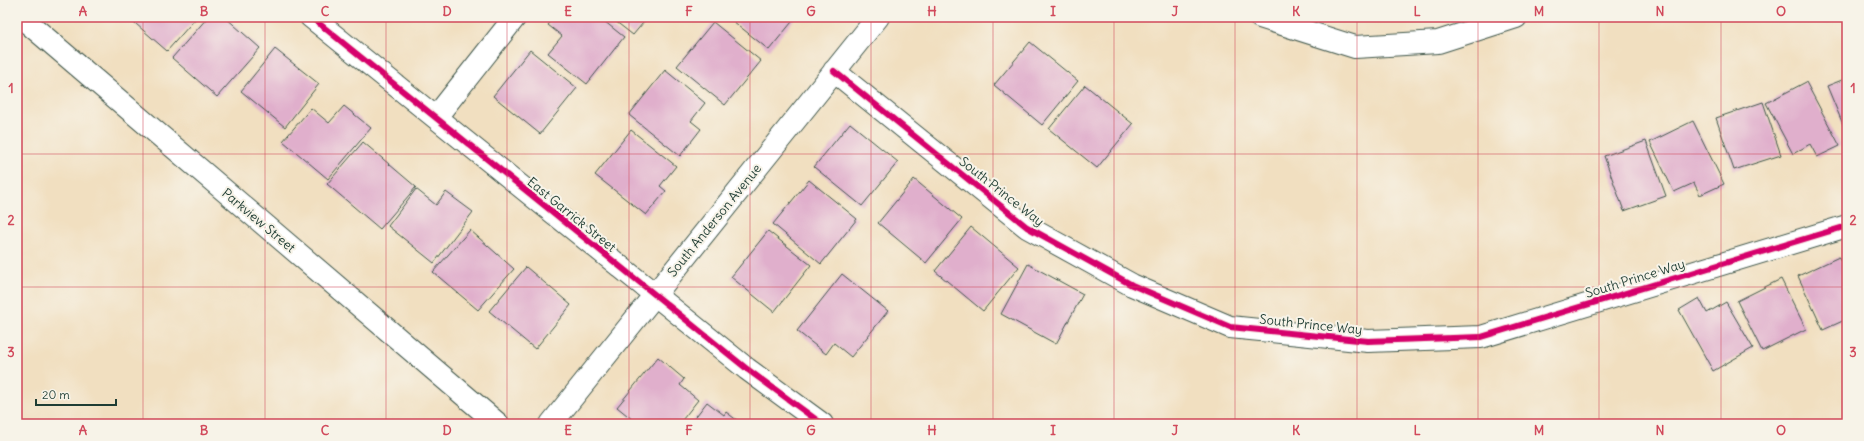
<svg xmlns="http://www.w3.org/2000/svg" width="1864" height="441" viewBox="0 0 1864 441" font-family="Delius,sans-serif">
  <style>
    .building { fill: #e0afcc }
    .lines { fill: none; stroke-linecap: round; stroke-linejoin: round }
    .minor-casing { stroke: #3e5549; stroke-width: 24 }
    .minor { stroke: #fff; stroke-width: 22 }
    .cycleway-casing { stroke: #f7f3e8; stroke-width: 8 }
    .cycleway { stroke: #d6006c; stroke-width: 6 }
    .grid { fill: none; stroke: #d1495b; stroke-width: 1; stroke-opacity: 0.55 }
    .labels { text-anchor: middle; stroke-width: 4; stroke-linejoin: round; paint-order: stroke }
    .street-label { font-size: 13px; fill: #1f3d34; stroke: #f7f3e8 }
    .neatline { fill: none; stroke: #d1495b; stroke-width: 1.5 }
    .grid-label { font-size: 13px; text-anchor: middle; font-weight: bold; fill: #d1495b }
  </style>
  <rect width="100%" height="100%" fill="#f7f3e8"/>
  <filter id="ink" filterUnits="userSpaceOnUse"><feTurbulence type="fractalNoise" baseFrequency=".025" numOctaves="2"/><feDisplacementMap in="SourceGraphic" scale="8" xChannelSelector="R" yChannelSelector="G"/><feConvolveMatrix kernelMatrix="1 2 1 2 8 2 1 2 1" color-interpolation-filters="sRGB"/></filter>
  <filter id="wash" filterUnits="userSpaceOnUse"><feTurbulence type="fractalNoise" baseFrequency=".012" numOctaves="4" result="noise"/><feDisplacementMap in="SourceGraphic" scale="16" xChannelSelector="R" yChannelSelector="G"/><feGaussianBlur stdDeviation="0.9" result="paint"/><feColorMatrix in="noise" values="0 0 0 0 0 0 0 0 0 0 0 0 0 0 0 0 0 1.4 0 .05"/><feComposite in="paint" operator="in"/></filter>
  <g filter="url(#wash)">
    <rect width="100%" height="100%" fill="#f1dfc0"/>
    <g id="blocks">
      <path class="building" d="M128,17H197L167,51Z
        M208,17H225L260,48L217,97L172,58Z
        M554,17H599L624,37L587,84L548,53L562,36L548,25Z
        M610,17H648L633,35Z
        M728,17H796L769,50Z
        M713,22L761,61L725,105L677,66Z
        M1030,42L1078,81L1042,125L994,85Z
        M275,49L319,84L285,127L241,91Z
        M530,50L577,88L540,134L493,96Z
        M665,70L705,103L691,121L701,129L680,156L629,115Z
        M1847,78V134L1827,86Z
        M1806,82L1840,146L1817,157L1810,144L1793,154L1766,103Z
        M1085,85L1133,124L1097,168L1049,129Z
        M1763,102L1781,155L1734,170L1716,118Z
        M344,106L371,128L328,179L283,141L311,108L329,123Z
        M1693,121L1724,184L1700,195L1694,183L1674,192L1650,142Z
        M850,123L898,162L862,206L814,167Z
        M631,130L676,166L660,186L666,191L646,215L595,175Z
        M1646,141L1666,196L1624,211L1604,156Z
        M363,142L416,187L380,229L327,184Z
        M914,179L962,219L926,263L878,223Z
        M809,180L857,219L821,264L773,224Z
        M416,189L436,205L446,192L473,212L434,263L388,226Z
        M971,227L1019,267L983,311L935,271Z
        M470,230L514,269L478,310L433,272Z
        M768,231L811,265L774,312L731,277Z
        M1839,257L1847,275V319L1823,330L1798,276Z
        M1028,264L1083,294L1056,344L1001,314Z
        M526,267L571,305L535,349L489,311Z
        M842,274L888,311L851,357L834,343L826,354L797,331Z
        M1781,279L1806,329L1762,351L1737,301Z
        M1699,298L1707,313L1726,302L1753,348L1713,371L1679,310Z
        M658,357L684,379L680,385L698,400L679,424H638L617,407Z
        M707,402L724,415L726,412L742,424H690Z"/>
    </g>
  </g>
  <g filter="url(#ink)">
    <use href="#blocks" fill-opacity="0" stroke="#3e5549" stroke-width="1"/>
    <g class="lines">
      <defs>
        <path id="minor" d="M21,17L498,424
          M311,17L747,369L822,424
          M1260,17L1355,47L1438,42L1516,17
          M834,71L1027,227L1132,285L1230,327L1368,341L1481,337L1847,226
          M436,117L515,17
          M551,424L878,17"/>
      </defs>
      <use href="#minor" class="minor-casing"/>
      <use href="#minor" class="minor"/>
      <defs>
        <path id="cycleway" d="M311,17L747,369L822,424
          M834,71L1027,227L1132,285L1230,327L1368,341L1481,337L1847,226"/>
      </defs>
      <use href="#cycleway" class="cycleway-casing"/>
      <use href="#cycleway" class="cycleway"/>
    </g>
  </g>
  <path class="grid" d="M143,17V424M265,17V424M386,17V424M507,17V424M629,17V424M750,17V424M871,17V424M993,17V424M1114,17V424M1235,17V424M1357,17V424M1478,17V424M1599,17V424M1721,17V424M17,154H1847M17,287H1847"/>
  <g class="labels">
    <g class="street-label">
      <text transform="translate(1002 191) rotate(38)" y="5">South Prince Way</text>
      <text transform="translate(572 214) rotate(39)" y="5">East Garrick Street</text>
      <text transform="translate(259 220) rotate(40)" y="5">Parkview Street</text>
      <text transform="translate(714 220) rotate(-51)" y="5">South Anderson Avenue</text>
      <text transform="translate(1635 278) rotate(-17)" y="5">South Prince Way</text>
      <text transform="translate(1311 324) rotate(6)" y="5">South Prince Way</text>
    </g>
  </g>
  <rect width="1864" height="441" fill="none" stroke="#f7f3e8" stroke-width="44"/>
  <path d="M36 399v6h80v-6" fill="none" stroke="#1f3d34" stroke-width="2"/>
  <text x="42" y="399" font-size="12" fill="#1f3d34" stroke="#f7f3e8" stroke-width="3" paint-order="stroke">20 m</text>
  <rect x="22" y="22" width="1820" height="397" class="neatline"/>
  <g class="grid-label">
    <text x="83" y="16">A</text>
    <text x="204" y="16">B</text>
    <text x="325" y="16">C</text>
    <text x="447" y="16">D</text>
    <text x="568" y="16">E</text>
    <text x="689" y="16">F</text>
    <text x="811" y="16">G</text>
    <text x="932" y="16">H</text>
    <text x="1053" y="16">I</text>
    <text x="1175" y="16">J</text>
    <text x="1296" y="16">K</text>
    <text x="1417" y="16">L</text>
    <text x="1539" y="16">M</text>
    <text x="1660" y="16">N</text>
    <text x="1781" y="16">O</text>
    <text x="11" y="93">1</text>
    <text x="1853" y="93">1</text>
    <text x="11" y="225">2</text>
    <text x="1853" y="225">2</text>
    <text x="11" y="357">3</text>
    <text x="1853" y="357">3</text>
    <text x="83" y="435">A</text>
    <text x="204" y="435">B</text>
    <text x="325" y="435">C</text>
    <text x="447" y="435">D</text>
    <text x="568" y="435">E</text>
    <text x="689" y="435">F</text>
    <text x="811" y="435">G</text>
    <text x="932" y="435">H</text>
    <text x="1053" y="435">I</text>
    <text x="1175" y="435">J</text>
    <text x="1296" y="435">K</text>
    <text x="1417" y="435">L</text>
    <text x="1539" y="435">M</text>
    <text x="1660" y="435">N</text>
    <text x="1781" y="435">O</text>
  </g>
</svg>
